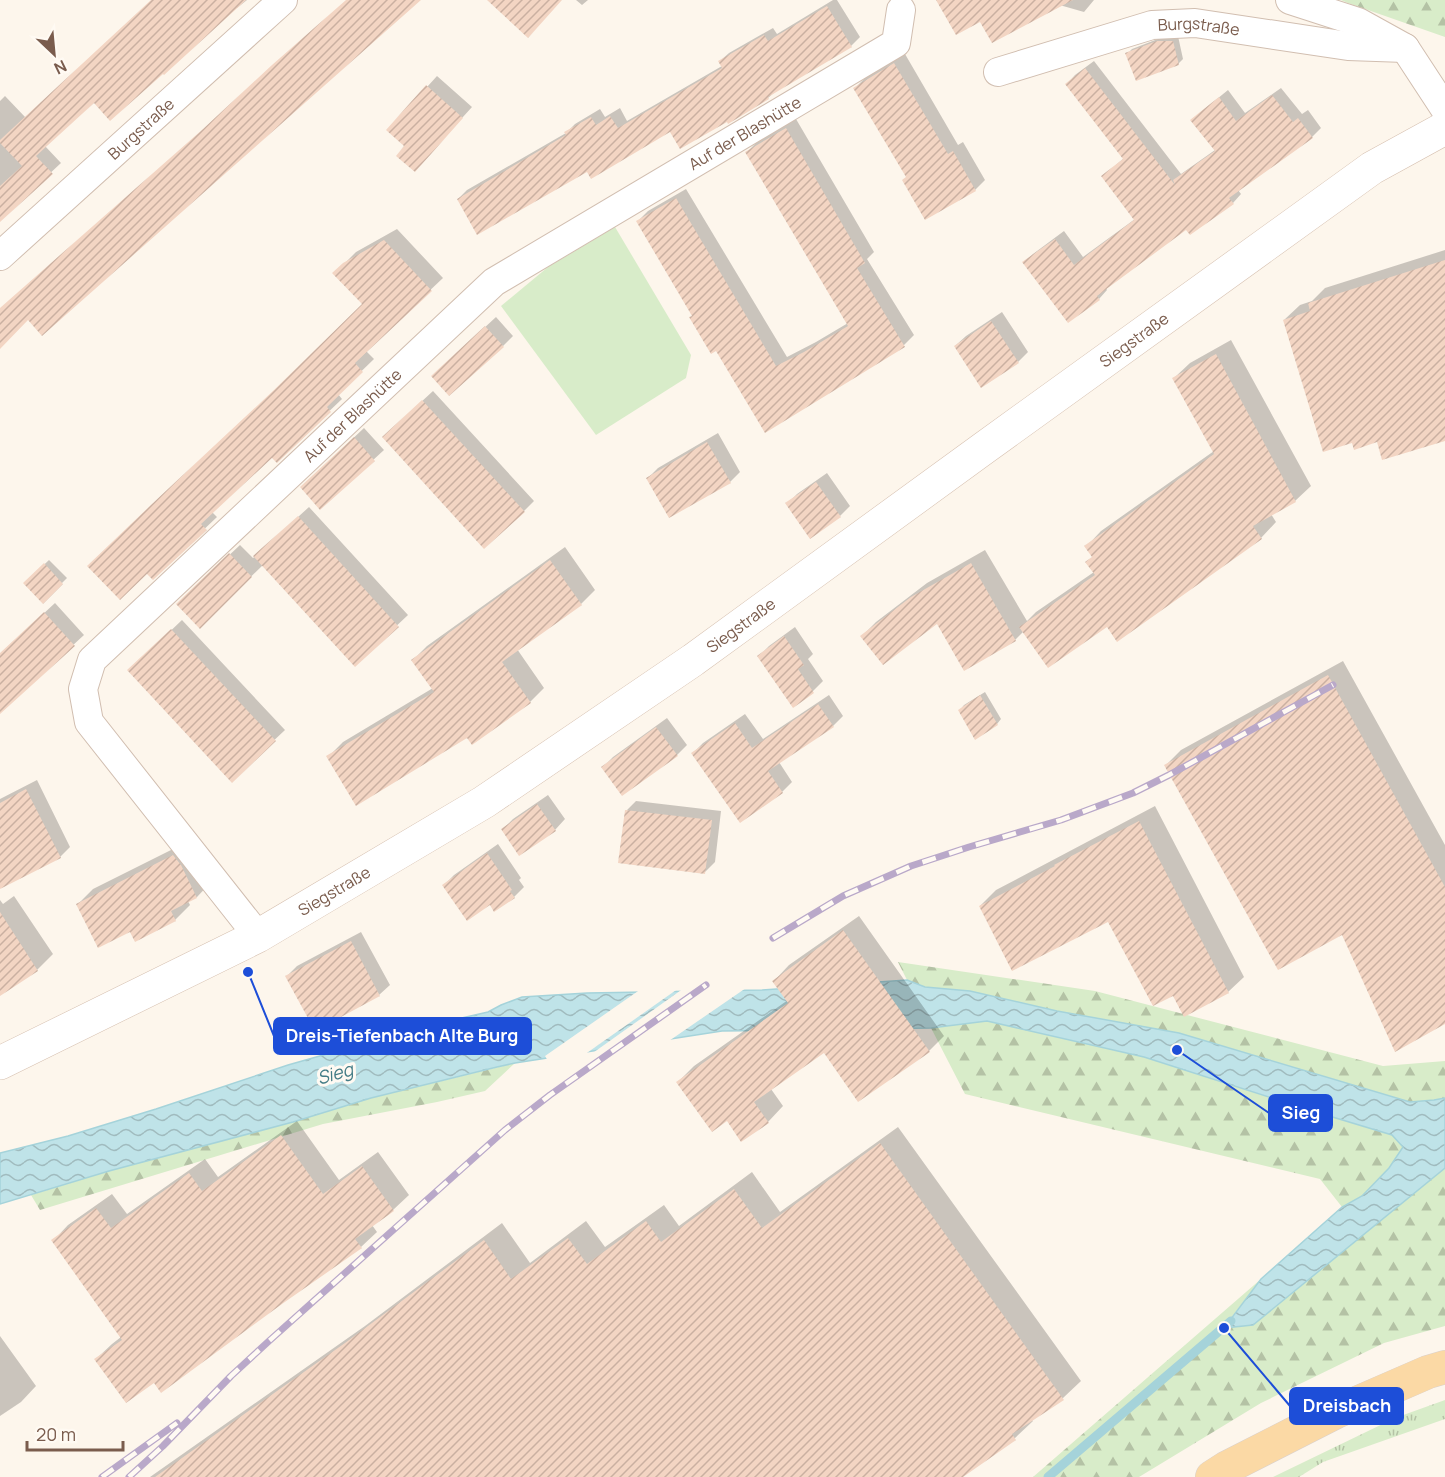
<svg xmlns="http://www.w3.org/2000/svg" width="1445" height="1477" viewBox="0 0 1445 1477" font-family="Manrope,sans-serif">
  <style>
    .grass { fill: url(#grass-tufts) }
    .forest { fill: url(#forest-firs) }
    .park { fill: #d8ecc9 }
    .water { fill: url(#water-waves); stroke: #a5d3da; stroke-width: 1.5 }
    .pier { fill: #fdf6ec }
    .shadow { fill: #0003 }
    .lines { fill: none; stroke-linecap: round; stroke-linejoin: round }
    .stream { stroke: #a5d3da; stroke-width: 9 }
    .building { fill: url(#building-hatch) }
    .street-casing { stroke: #d1beb0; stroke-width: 30 }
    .secondary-casing { stroke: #d6c0b0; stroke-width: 34 }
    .primary-casing { stroke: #dad1cd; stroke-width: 34 }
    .street { stroke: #fff; stroke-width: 28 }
    .secondary { stroke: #fff; stroke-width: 33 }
    .primary { stroke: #fbd9a5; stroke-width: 33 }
    .rail-casing { stroke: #b9a8c9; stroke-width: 7 }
    .rail { stroke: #fffaf3; stroke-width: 4.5; stroke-dasharray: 14; stroke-linecap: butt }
    .labels { text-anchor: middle; stroke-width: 6; stroke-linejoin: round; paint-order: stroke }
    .street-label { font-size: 16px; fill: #7a5c4d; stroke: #fffaf3 }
    .water-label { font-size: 18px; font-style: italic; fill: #437c86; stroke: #fffaf3 }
    .leader { fill: none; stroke: #1d4ed8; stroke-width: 2 }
    .callout-dot { fill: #1d4ed8; stroke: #fffaf3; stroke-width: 2 }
    .callout { fill: #1d4ed8; stroke: #1d4ed8; stroke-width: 2 }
    .callout-label { font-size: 18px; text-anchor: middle; font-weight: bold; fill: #fff }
  </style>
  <defs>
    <pattern id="grass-tufts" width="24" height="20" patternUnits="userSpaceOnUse" patternTransform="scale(1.5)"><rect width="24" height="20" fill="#d8ecc9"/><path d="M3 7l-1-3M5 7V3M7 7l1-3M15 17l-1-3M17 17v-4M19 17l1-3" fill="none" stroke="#b4c2a5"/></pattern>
    <pattern id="forest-firs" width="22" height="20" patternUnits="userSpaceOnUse" patternTransform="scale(1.5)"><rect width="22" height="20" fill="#d8ecc9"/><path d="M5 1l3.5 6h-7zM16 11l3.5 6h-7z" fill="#b4c2a5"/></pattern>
    <pattern id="water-waves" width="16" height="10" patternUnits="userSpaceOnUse" patternTransform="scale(1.5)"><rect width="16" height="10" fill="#bfe3e8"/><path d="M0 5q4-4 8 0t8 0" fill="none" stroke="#a0bbbe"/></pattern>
    <pattern id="building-hatch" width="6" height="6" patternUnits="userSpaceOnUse" patternTransform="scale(1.5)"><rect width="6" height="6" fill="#f3d5c3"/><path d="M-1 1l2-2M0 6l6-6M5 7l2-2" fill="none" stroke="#cab0a1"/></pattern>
  </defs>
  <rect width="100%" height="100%" fill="#fdf6ec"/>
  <path class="grass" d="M1445,1400V1419L1323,1462L1299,1477H1273L1395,1418Z"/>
  <path class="forest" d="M1341,0H1445V37L1348,3Z
    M898,962L1095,991L1383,1066L1445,1061V1098L1434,1100L1410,1102L1179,1033L1057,1011L970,991L925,987L907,980Z
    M987,1021L1144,1057L1306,1109L1392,1135L1404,1147L1389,1168L1362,1196L1342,1207L1320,1179L965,1094L931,1028Z
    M515,1063L485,1091L437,1102L323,1124L40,1210L31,1195L109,1171L293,1122L371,1098Z
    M1445,1168V1326L1384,1343L1261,1403L1139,1477H1033L1261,1279L1224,1327L1253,1325Z"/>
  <path class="park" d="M615,227L691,355L686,378L596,435L501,306L548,267Z"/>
  <path class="water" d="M907,980L925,987L970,991L1057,1011L1179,1033L1410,1102L1434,1100L1445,1098V1168L1253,1325L1224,1328L1261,1279L1342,1207L1362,1196L1389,1168L1403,1147L1392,1135L1306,1109L1144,1057L987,1021L931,1028L722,1031L515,1063L497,1067L371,1098L293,1122L109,1171L0,1204V1153L68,1136L156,1109L288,1065L422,1027L488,1012L501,1005L522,997L587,993L762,990Z"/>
  <path class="pier" d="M679,988L584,1055L548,1061L545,1056L641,989Z
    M684,988H746L666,1043L590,1055Z"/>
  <path class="shadow" d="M153,0H247L237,8L236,7L94,100L45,146L61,163L0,220V101L5,96L26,118Z
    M576,0H588L582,5Z
    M833,0H837L860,37L851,46L777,90L768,98L671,130L588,170L458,199L467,190L566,133L575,124L600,109L605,117L620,108L627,121L722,66L720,61L729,53L773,28L777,34Z
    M938,0H1094L1084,12L1049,2L981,20Z
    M1178,36L1183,59L1178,64L1127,54L1132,49L1163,37Z
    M905,54L958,145L963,142L985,180L975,190L907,177L855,88L865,78Z
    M1094,61L1181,174L1215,150L1201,112L1228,90L1245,113L1281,88L1302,114L1308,110L1321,128L1312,137L1238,190L1241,194L1233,203L1187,228L1106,288L1107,290L1099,299L1024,263L1033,254L1064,231L1083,257L1135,219L1103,176L1124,158L1067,84L1075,75Z
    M437,76L472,107L425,159L406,146L388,130Z
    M796,119L874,252L867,259L914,335L904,345L766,430L717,349L693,316L638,221L648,211L686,189L787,357L816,342L848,323L747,152L757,142Z
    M397,229L443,278L366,351L374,359L338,394L342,399L277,461L272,455L212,512L217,517L153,578L288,379L364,304L335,273L356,252Z
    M1445,250V439L1378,440L1284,320L1300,305L1312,301L1325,288Z
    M1002,312L1028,352L1018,362L955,346L966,336Z
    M496,317L513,336L503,346L443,366Z
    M1231,340L1311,486L1295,501L1271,514L1276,522L1261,538L1118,640L1107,625L1024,631L1015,640L937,622L862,636L876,622L927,583L985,550L1027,621L1036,612L1094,572L1093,556L1086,547L1101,531L1214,451L1174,378L1190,363Z
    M433,391L534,501L524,511L394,427Z
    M364,428L384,450L321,508L312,477Z
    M718,433L740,472L730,482L648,478L658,468Z
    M827,473L850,506L840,516L787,504L797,494Z
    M309,507L408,615L355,665L263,565L200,626L188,594L240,545L253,558Z
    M565,547L595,590L581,604L517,649L544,688L530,702L472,743L468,736L328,757L343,742L433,688L413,660L427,646Z
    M49,560L67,578L43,602L25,583Z
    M55,603L84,635L7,706L0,699V654Z
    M182,620L285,730L232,780L140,660Z
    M795,627L813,654L808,659L823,681L813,691L794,706L759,656L769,646Z
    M1343,661L1445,845V1022L1343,932L1166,765L1181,750Z
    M985,692L1001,719L997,724L960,710L964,705Z
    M829,695L843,716L833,726L779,762L792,782L782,792L741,821L693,753L703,743L745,714L763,739Z
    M667,718L687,745L677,755L603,767L613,757Z
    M37,780L70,847L60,857L0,831V799Z
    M548,795L565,819L555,830L503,829L513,819Z
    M636,801L721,811L715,862L705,872L626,811Z
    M1155,806L1244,977L1228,992L1174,994L1109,920L980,906L996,890Z
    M189,841L212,881L197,897L188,901L190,905L175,920L131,929L78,904L93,889Z
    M498,844L521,878L519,880L524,887L514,897L490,903L444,885L454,875Z
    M14,896L53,954L37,970L0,994V900L3,904Z
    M859,916L944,1036L929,1051H824L771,1089L783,1106L768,1122L727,1119L678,1082L694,1066L788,1000L774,981L789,965Z
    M361,932L390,985L379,995L287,976L297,966Z
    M297,1121L339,1180L378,1152L409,1195L393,1210L372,1225L377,1232L361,1247L155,1381L96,1359L112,1344L121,1337L53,1241L68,1225L112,1194L127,1214L205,1159L218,1177Z
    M898,1127L1081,1381L1063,1398L1032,1420L1033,1421L1015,1438L960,1477H150L365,1326L502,1223L530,1263L586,1221L605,1247L664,1205L679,1226L752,1172L780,1212Z
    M0,1336L36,1386L21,1402L0,1416Z"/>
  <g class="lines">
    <path class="stream" d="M1048,1477L1231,1321"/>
  </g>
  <path class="building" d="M151,0H246L164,75L163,74L110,121L94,103L36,156L53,174L0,222V186L22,166L0,143V140Z
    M346,0H421L42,336L28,320L0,349V308L203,129L272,65Z
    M487,0H562L528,38Z
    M936,0H1073L992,43L980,22L956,35Z
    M827,6L852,47L768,97L769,99L728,124L727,122L680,149L670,132L591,179L587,172L477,235L457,199L566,135L564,132L591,117L596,125L610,116L618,128L722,68L718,61L764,35L768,41Z
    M1157,41H1173L1179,65L1136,81L1125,53Z
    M894,63L948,154L953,151L976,191L925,220L902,180L906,177L853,88Z
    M1085,68L1175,185L1173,180L1215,151L1190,120L1219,97L1236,121L1272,95L1293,122L1298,118L1313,138L1229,198L1234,204L1190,235L1186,230L1097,296L1100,300L1068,323L1022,262L1055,239L1074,265L1134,220L1101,176L1123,159L1065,84Z
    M426,85L463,118L415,172L396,156L404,146L386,130Z
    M786,128L865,263L857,268L905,347L765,433L716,351L711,354L689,317L692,316L636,221L676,198L776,366L804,352L848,326L745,152Z
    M384,240L432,291L355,363L363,372L327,407L331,412L277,463L272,458L201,524L207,530L153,580L147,574L120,600L87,566L153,503L274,390L362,304L332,273L343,263Z
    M1445,260V441L1382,460L1377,442L1354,450L1352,443L1323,452L1283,320L1310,311L1308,303Z
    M991,321L1019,363L981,388L954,346Z
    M485,326L504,347L449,396L431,376Z
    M1216,354L1296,502L1253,526L1262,539L1117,642L1107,627L1048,668L1019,627L1095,575L1085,562L1092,557L1084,546L1214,454L1172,378Z
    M422,400L525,512L484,549L382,437Z
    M354,437L375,461L320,510L300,487Z
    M707,442L731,483L669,518L646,478Z
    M816,482L841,517L810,539L785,503Z
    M298,516L399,627L355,667L253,556Z
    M229,553L252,577L200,629L176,604Z
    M550,560L582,605L502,662L531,703L472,745L467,738L356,806L326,756L434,692L411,660Z
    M44,563L63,584L43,604L23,583Z
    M971,563L1016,641L964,671L937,624L883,665L860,636L911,597Z
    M44,612L75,646L0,714V653Z
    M171,629L276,741L232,783L127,670Z
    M784,636L804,665L798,669L814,693L793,708L757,656Z
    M1328,675L1445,887V1024L1395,1052L1342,935L1278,970L1164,765Z
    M980,695L998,725L975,740L958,710Z
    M818,704L834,727L768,771L783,793L740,823L691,753L735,723L752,748Z
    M656,727L678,756L622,796L601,767Z
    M26,789L61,858L0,889V803Z
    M537,804L556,831L519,856L501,829Z
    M625,810L712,820L705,874L618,863Z
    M1139,821L1229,993L1184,1017L1173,996L1153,1006L1108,922L1012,971L979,906L1055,866L1054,865Z
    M487,853L512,890L510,891L515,898L494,912L490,905L467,921L442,885Z
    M173,855L181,865L197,898L171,911L176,921L135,942L130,932L98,948L76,904Z
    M0,912L38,971L0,996Z
    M843,930L930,1052L858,1102L824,1053L754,1102L769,1123L741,1142L727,1121L712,1132L676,1082L788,1003L772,981Z
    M351,941L380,996L315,1031L285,976Z
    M281,1135L323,1194L362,1166L394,1211L355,1239L362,1248L282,1304L161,1393L154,1383L126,1403L94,1359L122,1340L51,1240L96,1208L111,1228L189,1173L202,1191Z
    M880,1143L1064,1400L1012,1434L1016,1440L963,1477H155L345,1343L484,1240L511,1279L568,1238L587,1264L646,1221L661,1242L734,1189L762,1228Z"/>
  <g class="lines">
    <defs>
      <g id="street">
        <path d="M1290,0L1358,22L1405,48L1445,109"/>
        <path id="s1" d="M998,72L1152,25L1195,23L1348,46L1405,48"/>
        <path id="s2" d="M0,256L283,0"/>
        <path id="s3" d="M258,936L89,722L83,689L92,660L494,282L896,43L901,10"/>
      </g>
      <g id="secondary">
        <path id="s4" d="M0,1063L258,936L484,802L693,660L984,448L1372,168L1445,128"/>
      </g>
      <path id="primary" d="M1212,1477L1226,1468L1336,1412L1428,1372L1445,1367"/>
    </defs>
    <use href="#street" class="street-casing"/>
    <use href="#secondary" class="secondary-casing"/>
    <use href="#primary" class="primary-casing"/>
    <use href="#street" class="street"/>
    <use href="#secondary" class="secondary"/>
    <use href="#primary" class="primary"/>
    <defs>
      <path id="rail" d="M773,938L843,896L911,866L969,847L1061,820L1133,793L1169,775L1333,685
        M102,1477L177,1423
        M129,1477L163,1446L231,1376L269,1341L505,1130L550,1095L706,985"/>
    </defs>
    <use href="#rail" class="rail-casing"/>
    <use href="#rail" class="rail"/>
  </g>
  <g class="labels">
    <g class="street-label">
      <text dy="6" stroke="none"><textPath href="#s1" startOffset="208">Burgstraße</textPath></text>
      <text dy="6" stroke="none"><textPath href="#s2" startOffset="190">Burgstraße</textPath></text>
      <text dy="6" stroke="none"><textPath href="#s3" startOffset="1180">Auf der Blashütte</textPath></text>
      <text dy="6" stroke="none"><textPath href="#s4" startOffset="1348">Siegstraße</textPath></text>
      <text dy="6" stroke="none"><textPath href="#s3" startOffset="694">Auf der Blashütte</textPath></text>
      <text dy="6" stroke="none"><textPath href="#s4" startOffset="862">Siegstraße</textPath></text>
      <text dy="6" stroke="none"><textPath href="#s4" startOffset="376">Siegstraße</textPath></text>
    </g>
    <g class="water-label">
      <text transform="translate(335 1074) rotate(-16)" y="6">Sieg</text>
    </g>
  </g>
  <path class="leader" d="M248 972L274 1036M1177 1050L1269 1113M1224 1328L1290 1406"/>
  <g class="callout-dot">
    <circle cx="248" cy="972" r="6"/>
    <circle cx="1177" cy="1050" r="6"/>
    <circle cx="1224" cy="1328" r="6"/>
  </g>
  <g class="callout">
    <rect x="274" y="1018" width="257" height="36" rx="6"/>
    <rect x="1269" y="1095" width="63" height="36" rx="6"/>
    <rect x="1290" y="1388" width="113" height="36" rx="6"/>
  </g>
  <g class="callout-label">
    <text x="402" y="1042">Dreis-Tiefenbach Alte Burg</text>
    <text x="1301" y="1119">Sieg</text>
    <text x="1347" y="1412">Dreisbach</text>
  </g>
  <g transform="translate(54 54) rotate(154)" stroke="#fffaf3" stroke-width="4.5" paint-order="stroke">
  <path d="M0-4.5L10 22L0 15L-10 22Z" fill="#7a5c4d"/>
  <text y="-9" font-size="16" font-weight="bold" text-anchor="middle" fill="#7a5c4d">N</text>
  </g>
  <path d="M27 1441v9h96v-9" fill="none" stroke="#7a5c4d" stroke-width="3"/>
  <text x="36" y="1441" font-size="18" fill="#7a5c4d" stroke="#fffaf3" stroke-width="4.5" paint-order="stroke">20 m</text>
</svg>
